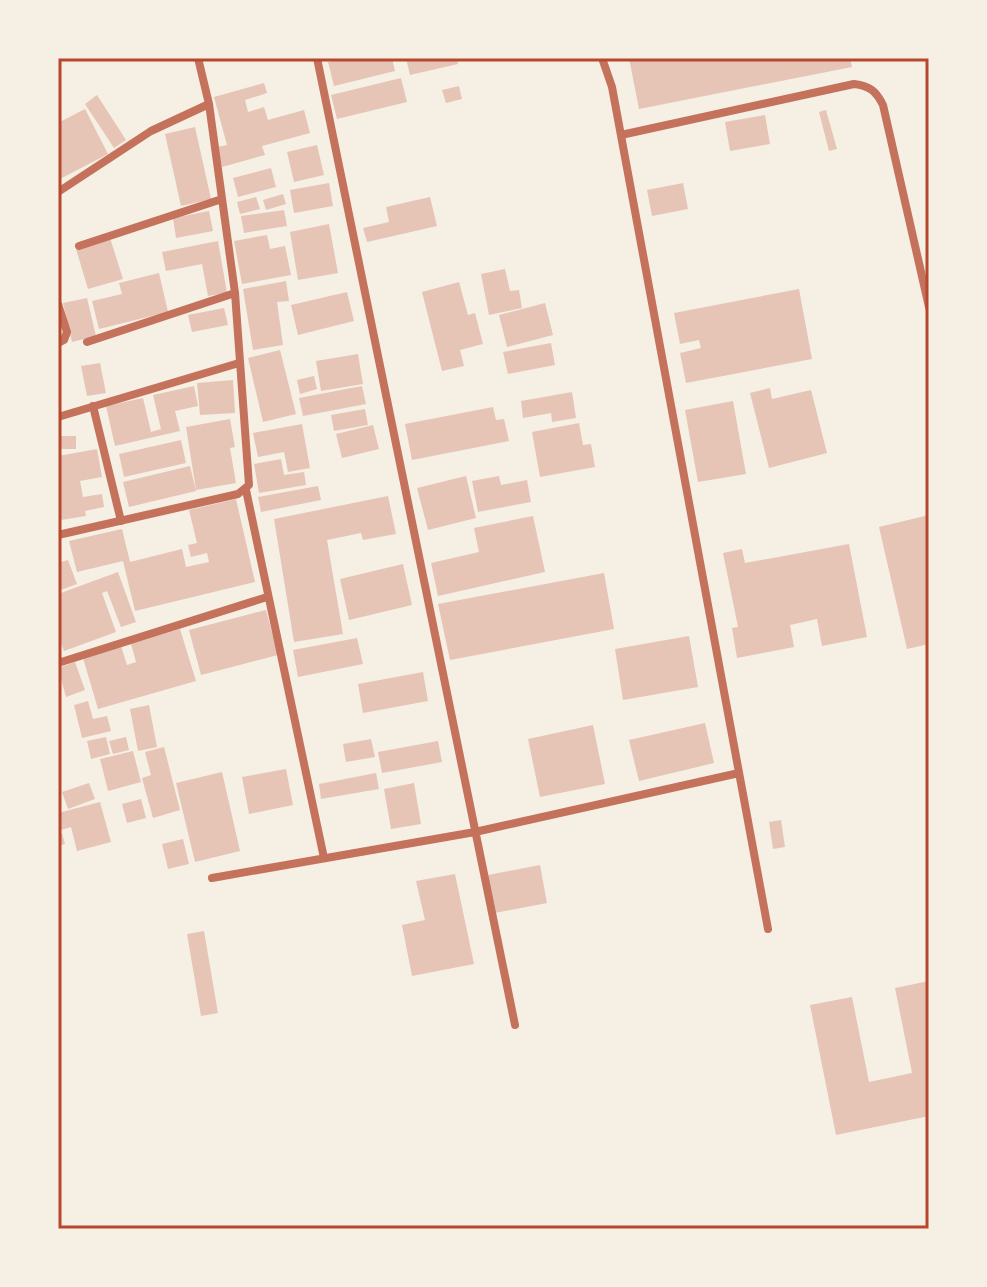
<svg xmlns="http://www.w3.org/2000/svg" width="987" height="1287" viewBox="0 0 987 1287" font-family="Montserrat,sans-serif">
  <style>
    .building { fill: #e6c5b7 }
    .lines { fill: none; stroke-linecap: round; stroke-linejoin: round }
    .minor { stroke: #c5725c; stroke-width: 8 }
    .neatline { fill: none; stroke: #b5482f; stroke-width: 3 }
  </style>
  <rect width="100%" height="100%" fill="#f6efe4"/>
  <path class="building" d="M345,58H392L395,71L334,86L328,62Z
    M406,58H457L458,64L410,75Z
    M629,58H850L852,67L639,109Z
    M401,78L407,102L337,119L331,95Z
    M264,83L267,93L245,100L248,112L264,107L268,120L304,110L310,133L262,146L265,155L222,167L217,147L227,145L214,97Z
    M459,86L462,99L446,103L442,90Z
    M97,95L126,140L114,148L85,104Z
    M85,109L108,154L58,180V123Z
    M826,110L837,149L829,151L819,112Z
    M765,115L770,144L730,151L725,122Z
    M195,127L211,199L181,206L165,134Z
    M317,145L324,175L294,182L287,152Z
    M271,168L276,187L238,197L233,178Z
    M329,183L333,206L294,213L290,190Z
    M683,183L688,209L652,216L647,190Z
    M283,194L286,204L266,210L263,200Z
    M256,197L260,209L240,214L237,202Z
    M430,197L437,226L367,242L363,228L389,222L386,207Z
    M284,210L287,226L244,233L241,216Z
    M209,211L213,231L176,238L173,218Z
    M329,224L338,273L298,280L290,232Z
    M267,235L270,249L285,246L291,275L242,284L234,241Z
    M110,238L123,279L88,289L76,249Z
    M218,241L227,293L208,296L202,264L166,271L162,252Z
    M505,269L510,291L519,290L522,308L489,315L481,274Z
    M159,273L168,312L99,329L92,301L122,294L119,283Z
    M286,281L289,301L277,302L283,345L253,350L243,289Z
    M459,282L468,315L475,313L483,344L460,350L464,366L442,371L422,292Z
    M799,289L812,359L686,383L680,353L701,348L699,340L680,344L674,313Z
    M347,292L354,321L298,335L291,305Z
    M87,298L96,336L72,342L63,303Z
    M545,303L553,335L507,347L499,315Z
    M224,308L228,325L192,332L188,315Z
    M551,343L555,365L508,374L503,352Z
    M280,350L296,414L263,422L248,358Z
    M358,354L363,384L321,391L316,361Z
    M100,363L106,393L87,396L81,366Z
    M314,376L317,389L300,394L297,380Z
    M233,380L235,413L200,415L197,383Z
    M194,386L198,406L175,411L180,431L115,446L106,406L143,398L151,432L161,429L153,395Z
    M362,386L366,404L303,416L299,398Z
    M770,388L772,399L811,390L827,453L769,468L750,393Z
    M572,392L576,418L552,422L551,413L523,418L521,401Z
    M733,401L746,474L698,482L685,410Z
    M493,407L496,420L504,419L509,441L412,460L405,424Z
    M365,409L368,425L334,431L331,415Z
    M230,419L235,447L230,448L236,483L196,490L186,427Z
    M579,423L583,445L591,444L595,467L540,477L532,432Z
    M302,424L310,468L288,472L284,452L258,457L253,433Z
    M373,425L379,449L342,458L336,434Z
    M58,436H76V449H58Z
    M181,440L186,463L124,477L119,454Z
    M97,449L102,477L80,481L83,497L102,494L104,507L85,511L86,516L61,520L58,502V456Z
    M281,459L284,475L304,472L306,485L259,493L254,464Z
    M190,466L196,491L129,507L123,482Z
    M466,476L476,518L428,530L417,488Z
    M499,476L501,485L527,480L531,502L478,512L472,481Z
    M318,486L321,500L261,512L258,497Z
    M388,496L396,534L363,540L361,533L327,540L343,634L294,642L274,519Z
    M236,499L255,582L135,611L123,561L77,572L69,541L122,529L130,562L182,549L186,567L209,562L207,553L191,557L188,545L197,543L189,510Z
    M929,515V644L907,649L879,527Z
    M533,516L545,572L438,596L431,563L479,552L474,528Z
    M849,544L867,637L822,646L817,619L790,625L794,647L737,658L732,628L738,627L723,553L742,549L745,563Z
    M68,560L77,584L58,591V563Z
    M403,564L412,605L349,620L340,579Z
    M118,572L136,622L121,627L107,591L102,593L116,632L64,651L58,634V594Z
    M604,573L614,629L450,660L438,604Z
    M266,610L278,655L201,675L189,630Z
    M180,629L196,681L98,709L83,658L121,646L127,665L136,662L131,644Z
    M689,636L698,687L623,700L615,649Z
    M357,638L363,664L298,677L293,650Z
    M75,662L85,690L66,697L58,668Z
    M423,672L428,701L363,713L358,684Z
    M88,701L93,719L107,716L111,731L82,738L74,705Z
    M149,705L157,747L138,751L130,709Z
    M705,723L714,763L639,781L629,740Z
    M593,725L605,784L540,797L528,739Z
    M106,737L110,754L91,759L87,741Z
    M126,737L129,750L113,754L109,741Z
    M371,739L375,757L346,762L343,744Z
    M438,741L442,762L382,773L378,752Z
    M164,747L180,810L153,818L142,778L151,775L145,752Z
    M133,751L141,782L108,791L100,759Z
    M286,769L293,805L249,814L242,777Z
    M222,772L240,851L195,862L176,783Z
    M376,773L379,789L321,799L319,784Z
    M89,783L95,799L68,809L62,792Z
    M414,783L421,824L391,829L384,789Z
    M141,799L146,818L127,823L122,804Z
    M100,802L111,842L77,851L71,827L58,831V813Z
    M781,820L785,847L773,849L769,822Z
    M62,833L65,844L58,846V835Z
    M183,839L189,864L168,869L162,844Z
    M540,865L547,903L495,913L488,875Z
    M455,874L474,964L412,976L402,925L425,920L416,881Z
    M204,931L218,1013L201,1016L187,934Z
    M929,981V1116L836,1135L810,1005L852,997L869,1082L912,1073L895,988Z"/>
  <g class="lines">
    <path class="minor" d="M317,58L515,1025
      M602,58L612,87L768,929
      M621,135L854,84C870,86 876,91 883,105L929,307
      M58,192L151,131L209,104
      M79,246L222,199
      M58,304L67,332L64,340L58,343
      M87,342L235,293
      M93,406L121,521
      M58,417L239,363
      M246,490L324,858
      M58,535L238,494L249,485L235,293L209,104L198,58
      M58,663L267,597
      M212,878L475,832L739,773"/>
  </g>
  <rect width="987" height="1287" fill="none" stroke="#f6efe4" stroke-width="120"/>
  <rect x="60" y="60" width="867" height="1167" class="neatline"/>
</svg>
